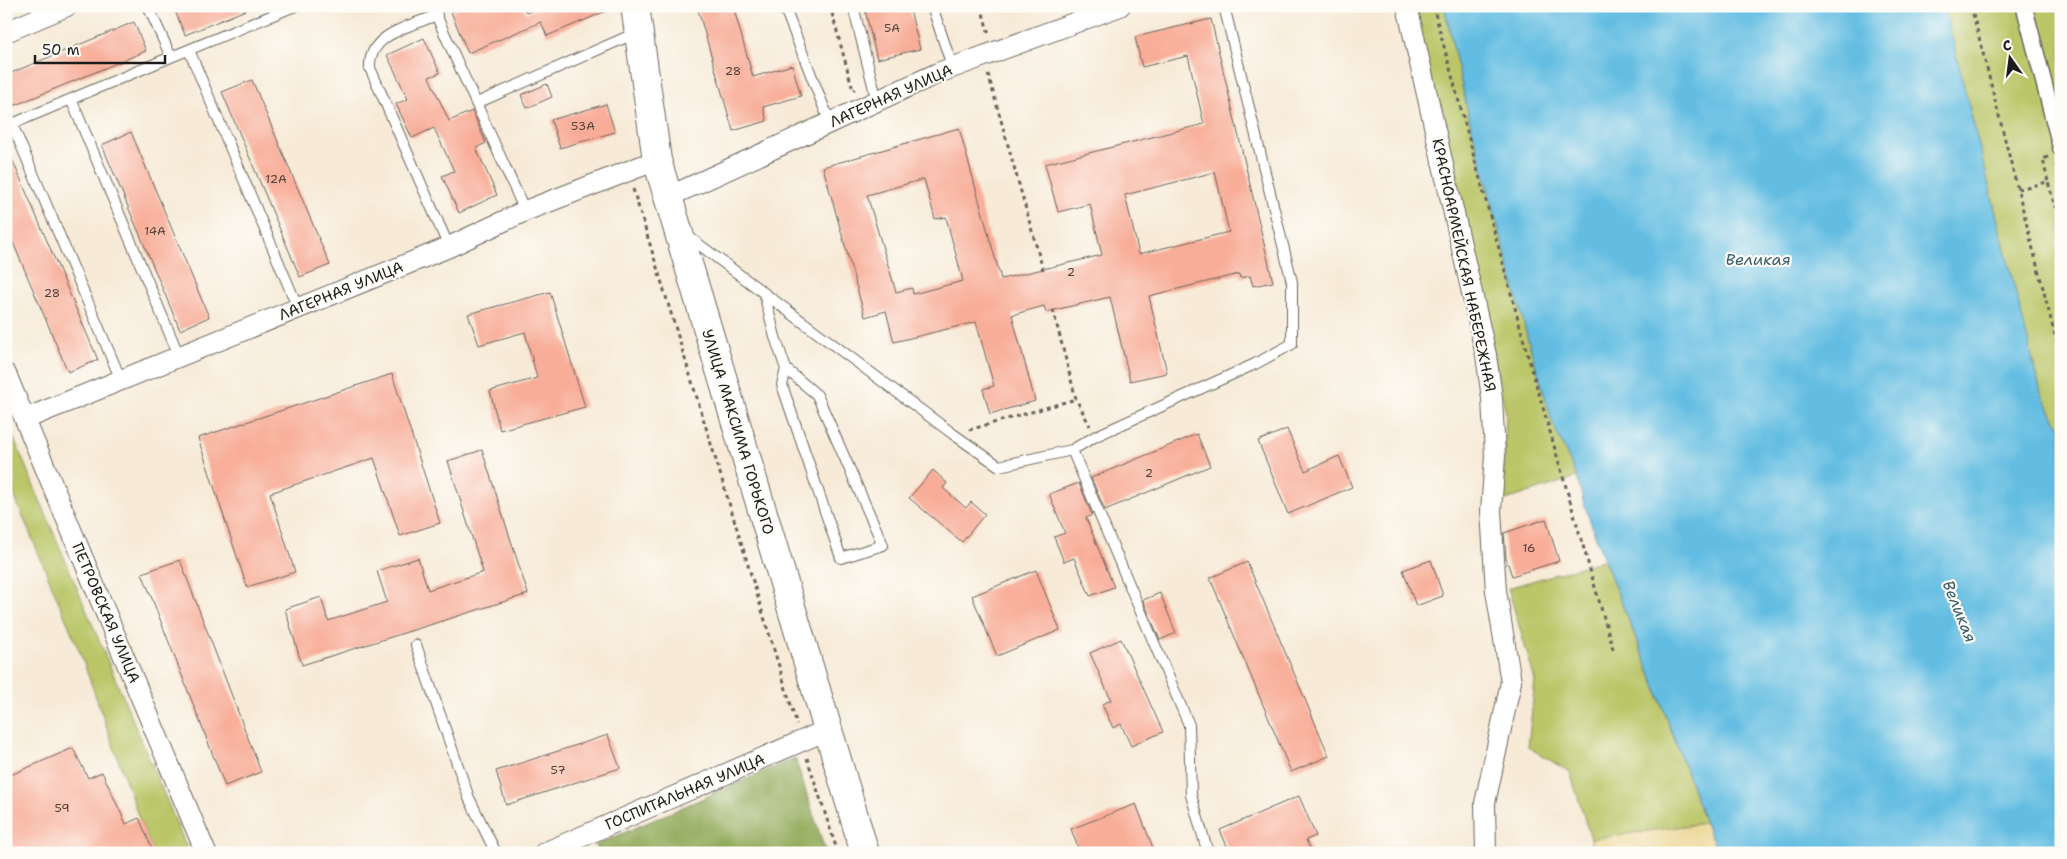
<svg xmlns="http://www.w3.org/2000/svg" width="2067" height="859" viewBox="0 0 2067 859" font-family="'Shantell Sans',sans-serif">
  <style>
    .green { fill: #bac668; stroke: #6b7142 }
    .forest { fill: #93ab5c; stroke: #58643c }
    .sand { fill: #eeda9e; stroke: #857b5d }
    .water { fill: #64bde2; stroke: #406c7f }
    .building { fill: #f8ad98; fill-rule: evenodd }
    .lines { fill: none; stroke-linecap: round; stroke-linejoin: round }
    .service-casing { stroke: #69645d; stroke-width: 12 }
    .pedestrian-casing { stroke: #69645d; stroke-width: 18 }
    .minor-casing { stroke: #69645d; stroke-width: 22 }
    .secondary-casing { stroke: #69645d; stroke-width: 30 }
    .path { stroke: #69645d; stroke-width: 3; stroke-dasharray: 4 4; stroke-linecap: butt }
    .service { stroke: #fff; stroke-width: 10 }
    .pedestrian { stroke: #fff; stroke-width: 15 }
    .minor { stroke: #fff; stroke-width: 20 }
    .secondary { stroke: #fff; stroke-width: 28 }
    .labels { text-anchor: middle; stroke-width: 4.5; stroke-linejoin: round; paint-order: stroke }
    .number-label { font-size: 12px; fill: #53403b }
    .street-label { font-size: 15px; fill: #1c1c1c; stroke: #fdfcf7 }
    .water-label { font-size: 16px; font-style: italic; fill: #395c6b; stroke: #fdfcf7 }
  </style>
  <rect width="100%" height="100%" fill="#fdfcf7"/>
  <filter id="ink" filterUnits="userSpaceOnUse"><feTurbulence type="fractalNoise" baseFrequency=".02" numOctaves="2"/><feDisplacementMap in="SourceGraphic" scale="10" xChannelSelector="R" yChannelSelector="G"/><feConvolveMatrix kernelMatrix="1 2 1 2 8 2 1 2 1" color-interpolation-filters="sRGB"/></filter>
  <filter id="wash" filterUnits="userSpaceOnUse"><feTurbulence type="fractalNoise" baseFrequency=".0096" numOctaves="4" result="noise"/><feDisplacementMap in="SourceGraphic" scale="20" xChannelSelector="R" yChannelSelector="G"/><feGaussianBlur stdDeviation="1.12" result="paint"/><feColorMatrix in="noise" values="0 0 0 0 0 0 0 0 0 0 0 0 0 0 0 0 0 1.4 0 .05"/><feComposite in="paint" operator="in"/></filter>
  <g filter="url(#wash)">
    <rect width="100%" height="100%" fill="#f7ead7"/>
    <path class="green" d="M1412,6H1444L1470,121L1529,343L1553,424L1577,477L1503,501L1506,414L1461,201Z
      M1944,6H2061V429L2041,393Z
      M6,420L189,853H154L139,818L81,655L6,476Z
      M1604,560L1652,678L1705,823L1591,839L1570,772L1528,747L1535,680L1508,588Z"/>
    <path class="forest" d="M795,758L826,853H599L596,845Z"/>
    <path class="sand" d="M1705,823L1718,853H1592L1591,839Z"/>
    <path class="water" d="M1444,6H1944L2041,393L2061,429V853H1718L1705,823L1652,677L1604,560L1583,501L1577,477L1553,424L1529,343L1470,121Z"/>
    <g id="blocks">
      <path class="building" d="M173,6H253V7L185,35Z
        M464,6H523L526,13L542,6H618L547,36L541,22L468,53L451,12Z
        M697,6H733L753,77L792,65L801,96L763,107L767,121L733,131Z
        M864,6H909L920,49L877,59Z
        M1211,19L1273,282L1253,286L1250,276L1240,278L1239,274L1149,296L1167,373L1130,381L1110,297L1046,312L1044,306L1012,315L1035,401L990,414L983,389L994,386L976,322L894,342L886,311L865,317L823,167L959,128L1001,279L1102,255L1090,204L1058,212L1045,164L1204,124L1188,56L1142,67L1135,37ZM1215,172L1229,232L1139,254L1125,195ZM924,179L935,219L946,217L963,281L913,294L912,288L896,292L867,195Z
        M134,22L146,51L6,109V75Z
        M424,38L440,73L429,77L449,121L472,111L486,143L476,148L497,195L459,213L442,176L454,171L434,128L412,138L396,104L408,99L387,55Z
        M252,80L330,265L300,277L222,92Z
        M547,84L552,97L527,108L521,95Z
        M606,104L615,132L560,148L551,120Z
        M131,132L209,317L180,330L102,145Z
        M6,145L98,360L68,372L6,226Z
        M550,292L585,407L500,430L490,391L537,378L525,332L479,345L468,314Z
        M392,374L440,523L400,536L374,458L270,493L295,572L247,587L198,438Z
        M1287,429L1305,471L1339,456L1352,487L1288,514L1258,441Z
        M1197,434L1210,466L1105,510L1091,478Z
        M482,450L528,594L302,665L285,609L321,597L328,621L387,602L377,571L418,558L428,590L483,572L448,461Z
        M933,470L947,483L943,488L966,508L971,502L985,514L962,542L909,498Z
        M1079,483L1092,515L1086,518L1114,587L1090,596L1074,558L1064,562L1054,537L1065,533L1049,494Z
        M1546,519L1559,561L1512,576L1506,558L1504,533Z
        M180,560L261,772L225,786L142,573Z
        M1431,560L1443,596L1416,606L1403,570Z
        M1247,562L1329,756L1291,772L1210,578Z
        M1036,570L1060,630L997,656L972,596Z
        M1160,593L1176,633L1160,640L1143,600Z
        M1121,639L1163,732L1131,746L1121,724L1113,728L1102,704L1111,700L1090,653Z
        M608,735L620,768L506,805L496,771Z
        M73,748L88,778L102,772L126,824L139,818L154,853H6V777Z
        M1299,796L1316,836L1306,840L1312,853H1230L1220,830Z
        M1136,804L1155,853H1129L1127,849L1116,853H1080L1071,829Z"/>
    </g>
  </g>
  <g filter="url(#ink)">
    <use href="#blocks" fill-opacity="0" stroke="#69645d" stroke-width="1"/>
    <g class="lines">
      <defs>
        <path id="service" d="M432,6L525,211
          M784,6L830,123
          M853,6L877,101
          M932,6L953,69
          M437,15C411,26 368,34 370,68L449,247
          M189,50L298,308
          M171,57L295,6
          M71,99L179,356
          M477,103L638,32
          M685,234L953,434L999,466L1072,450L1096,436L1255,364L1292,344V282L1224,6
          M764,293L775,337L786,369L817,395L883,545L841,558L782,385L786,369
          M121,380L12,124L171,57L148,6
          M1072,450L1189,725L1191,795L1208,853
          M416,645L469,798L496,853"/>
        <path id="pedestrian" d="M2024,6L2061,149"/>
        <path id="minor" d="M1407,6L1486,355L1492,398L1495,456L1491,511L1496,591L1511,682L1485,803L1486,853
          M6,32L67,6
          M668,197L938,73L1120,6
          M6,374L206,853
          M25,419L449,247L525,211L657,160
          M544,853L827,730"/>
        <path id="secondary" d="M635,6L657,160L865,853"/>
      </defs>
      <use href="#service" class="service-casing"/>
      <use href="#pedestrian" class="pedestrian-casing"/>
      <use href="#minor" class="minor-casing"/>
      <use href="#secondary" class="secondary-casing"/>
      <path class="path" d="M830,6L853,90L855,89
        M981,6L989,35
        M1045,6L1047,13
        M1433,6L1528,356L1613,649
        M1971,6L2061,359
        M988,74L1043,270
        M2048,157L2043,159L2048,182
        M2056,164L2061,181
        M633,189L797,725
        M2018,189L2048,182L2055,207L2061,206
        M1053,310L1076,399L1090,426
        M969,430L1076,399
        M807,758L838,853"/>
      <use href="#service" class="service"/>
      <use href="#pedestrian" class="pedestrian"/>
      <use href="#minor" class="minor"/>
      <use href="#secondary" class="secondary"/>
    </g>
  </g>
  <g class="labels">
    <g class="number-label">
      <text x="892" y="32">5А</text>
      <text x="733" y="75">28</text>
      <text x="583" y="130">53А</text>
      <text x="276" y="183">12А</text>
      <text x="155" y="235">14А</text>
      <text x="1071" y="276">2</text>
      <text x="52" y="297">28</text>
      <text x="1149" y="477">2</text>
      <text x="1529" y="552">16</text>
      <text x="558" y="774">57</text>
      <text x="62" y="812">59</text>
    </g>
    <g class="street-label">
      <text transform="translate(891 96) rotate(-24)" y="5">ЛАГЕРНАЯ УЛИЦА</text>
      <text transform="translate(1464 265) rotate(78)" y="5">КРАСНОАРМЕЙСКАЯ НАБЕРЕЖНАЯ</text>
      <text transform="translate(341 291) rotate(-22)" y="5">ЛАГЕРНАЯ УЛИЦА</text>
      <text transform="translate(738 432) rotate(73)" y="5">УЛИЦА МАКСИМА ГОРЬКОГО</text>
      <text transform="translate(106 613) rotate(67)" y="5">ПЕТРОВСКАЯ УЛИЦА</text>
      <text transform="translate(685 792) rotate(-23)" y="5">ГОСПИТАЛЬНАЯ УЛИЦА</text>
    </g>
    <g class="water-label">
      <text x="1758" y="265">Великая</text>
      <text transform="translate(1960 611) rotate(68)" y="6">Великая</text>
    </g>
  </g>
  <rect width="2067" height="859" fill="none" stroke="#fdfcf7" stroke-width="25"/>
  <g transform="translate(2010 58) rotate(346)" stroke="#fdfcf7" stroke-width="4" paint-order="stroke">
  <path d="M0-4L9 19L0 12L-9 19Z" fill="#1c1c1c"/>
  <text y="-8" font-size="14" font-weight="bold" text-anchor="middle" fill="#1c1c1c">С</text>
  </g>
  <path d="M35 55v8h130v-8" fill="none" stroke="#1c1c1c" stroke-width="2.5"/>
  <text x="42" y="55" font-size="15" fill="#1c1c1c" stroke="#fdfcf7" stroke-width="4" paint-order="stroke">50 m</text>
</svg>
